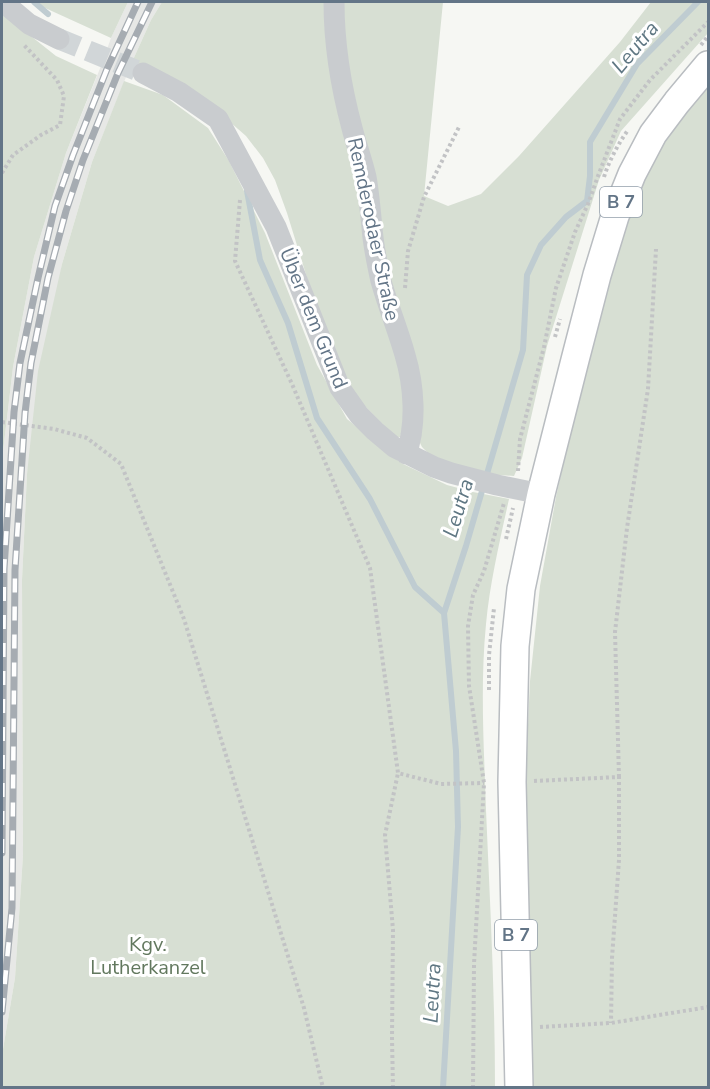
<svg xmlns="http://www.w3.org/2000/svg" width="710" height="1089" viewBox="0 0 710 1089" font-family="'Nunito Sans',sans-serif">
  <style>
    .built { fill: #e7e8e6 }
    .green { fill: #d7dfd3 }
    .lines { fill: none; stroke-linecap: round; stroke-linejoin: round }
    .stream { stroke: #bfccd1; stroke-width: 6 }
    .minor-tunnel { stroke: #d1d6d8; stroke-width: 21; stroke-dasharray: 21 10; stroke-linecap: butt }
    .major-casing { stroke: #b9bdc1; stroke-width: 30 }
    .path { stroke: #c2c3c5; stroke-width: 4; stroke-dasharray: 3 3; stroke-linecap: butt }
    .minor { stroke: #c9cccf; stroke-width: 21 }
    .major { stroke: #fff; stroke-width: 27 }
    .rail-casing { stroke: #a6acb2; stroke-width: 7 }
    .rail { stroke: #fff; stroke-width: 4.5; stroke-dasharray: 14; stroke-linecap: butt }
    .labels { text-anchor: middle; stroke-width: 6; stroke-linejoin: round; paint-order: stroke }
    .shield { fill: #fff; stroke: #929eab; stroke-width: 1.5 }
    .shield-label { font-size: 18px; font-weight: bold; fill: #637587 }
    .street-label { font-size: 20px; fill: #637587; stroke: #fff }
    .park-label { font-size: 20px; fill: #62785e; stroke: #fff }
    .water-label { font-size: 21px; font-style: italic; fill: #5f7783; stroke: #fff }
  </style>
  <rect width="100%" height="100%" fill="#f6f7f3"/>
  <path class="built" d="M128,2H162L151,20L132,62L92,162L62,264L27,474L22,580L23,855L15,978L2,1055V460L13,367L34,257L66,153L101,66L111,38Z"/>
  <path class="green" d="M32,2H128L111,38Z
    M162,2H331L409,409L400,437H395L352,393L321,323L287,213L275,180L263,158L246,136L230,122L194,97L132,62L151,20Z
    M338,2H443L424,196L448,206L481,194L519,156L620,42L651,2H708V33L621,131L599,180L547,346L522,458L514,476L485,474L432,457L422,447L418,439L403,338L364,155Z
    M2,13L56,56L97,75L66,153L34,257L13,367L2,460Z
    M124,81L163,95L208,128L229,161L265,233L317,365L347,419L401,463L447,485L473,492L509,499C500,540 490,582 486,624C480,686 484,748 486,810C490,903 495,995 495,1087L2,1088V1055L15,978L23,855L22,580L27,474L38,371L62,264L92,162Z
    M708,82V1087L529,1088L524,812L530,681L540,586L556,497L592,336L629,212L654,159L685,107Z"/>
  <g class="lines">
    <path class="stream" d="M34,2L48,14
      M247,191L260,260L288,323L317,418L370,499L415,587L444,613
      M443,1088L458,827L456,751L444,613L466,546L523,350L527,275L541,245L566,217L587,201L590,176V142L637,64L698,2"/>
    <path class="minor-tunnel" d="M59,39L143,73"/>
    <defs>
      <path id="major" d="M519,1088L512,782L515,646L521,589L541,494L575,360L597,275L615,216L632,174L653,134L677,102L708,65"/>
    </defs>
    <use href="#major" class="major-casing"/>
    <path class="path" d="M701,45L708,36
      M2,173L13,155L41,135L60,125L64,96L57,80L23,44
      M604,177C609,161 618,144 628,130
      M240,200L235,261L292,384L370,568L398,773L441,784L484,783
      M405,288L408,251L424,197L460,125
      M555,337L560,319
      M2,422L54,429L87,438L121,464L184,619L304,1008L323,1088
      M518,471L520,439L544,347L556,288L575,232L588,204L598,176L620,119L650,80L708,22
      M506,539L513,508
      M489,690V655L494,608
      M619,777L615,632L627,528L648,389L656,249
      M534,781L619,777V860L612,958L611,1023
      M540,1027L611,1023L708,1007
      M393,1088L392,1038L393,930L385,835L398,773
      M473,1088L474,964L484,783L469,686L468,626L473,595L484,571L504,503"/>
    <path class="minor" d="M3,2L29,24L59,39
      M334,2C334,44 341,87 352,128C356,144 362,160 366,177C369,193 370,210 372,227C373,245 377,263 381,281C388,306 398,330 405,355C414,385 417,425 406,454
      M143,73L179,92L218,119L276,227L340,388L359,415L375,431L394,447L434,467L451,473L497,485L541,494"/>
    <use href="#major" class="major"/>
    <defs>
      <path id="rail" d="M2,853L4,569L14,412L20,363L38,278L55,206L73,155L107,69L138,2
        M2,1012L12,908L15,570L25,413L31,363L48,278L66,211L83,160L118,73L152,2"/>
    </defs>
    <use href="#rail" class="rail-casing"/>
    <use href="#rail" class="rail"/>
  </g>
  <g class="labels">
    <g class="shield">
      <rect x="600" y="187" width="42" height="30" rx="4.5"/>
      <rect x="495" y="920" width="42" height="30" rx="4.5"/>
    </g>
    <g class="shield-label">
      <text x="621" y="208">B 7</text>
      <text x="516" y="941">B 7</text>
    </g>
    <g class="street-label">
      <text transform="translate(374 229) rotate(78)" y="7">Remderodaer Straße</text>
      <text transform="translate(314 318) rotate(68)" y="7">Über dem Grund</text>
    </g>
    <g class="park-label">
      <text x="148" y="951">Kgv.<tspan x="148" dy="23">Lutherkanzel</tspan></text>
    </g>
    <g class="water-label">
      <text transform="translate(635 47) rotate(-50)" y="7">Leutra</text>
      <text transform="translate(458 508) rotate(-73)" y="7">Leutra</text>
      <text transform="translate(432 993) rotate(-87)" y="7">Leutra</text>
    </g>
  </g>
  <rect width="710" height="1089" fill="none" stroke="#637587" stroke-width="6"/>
</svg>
